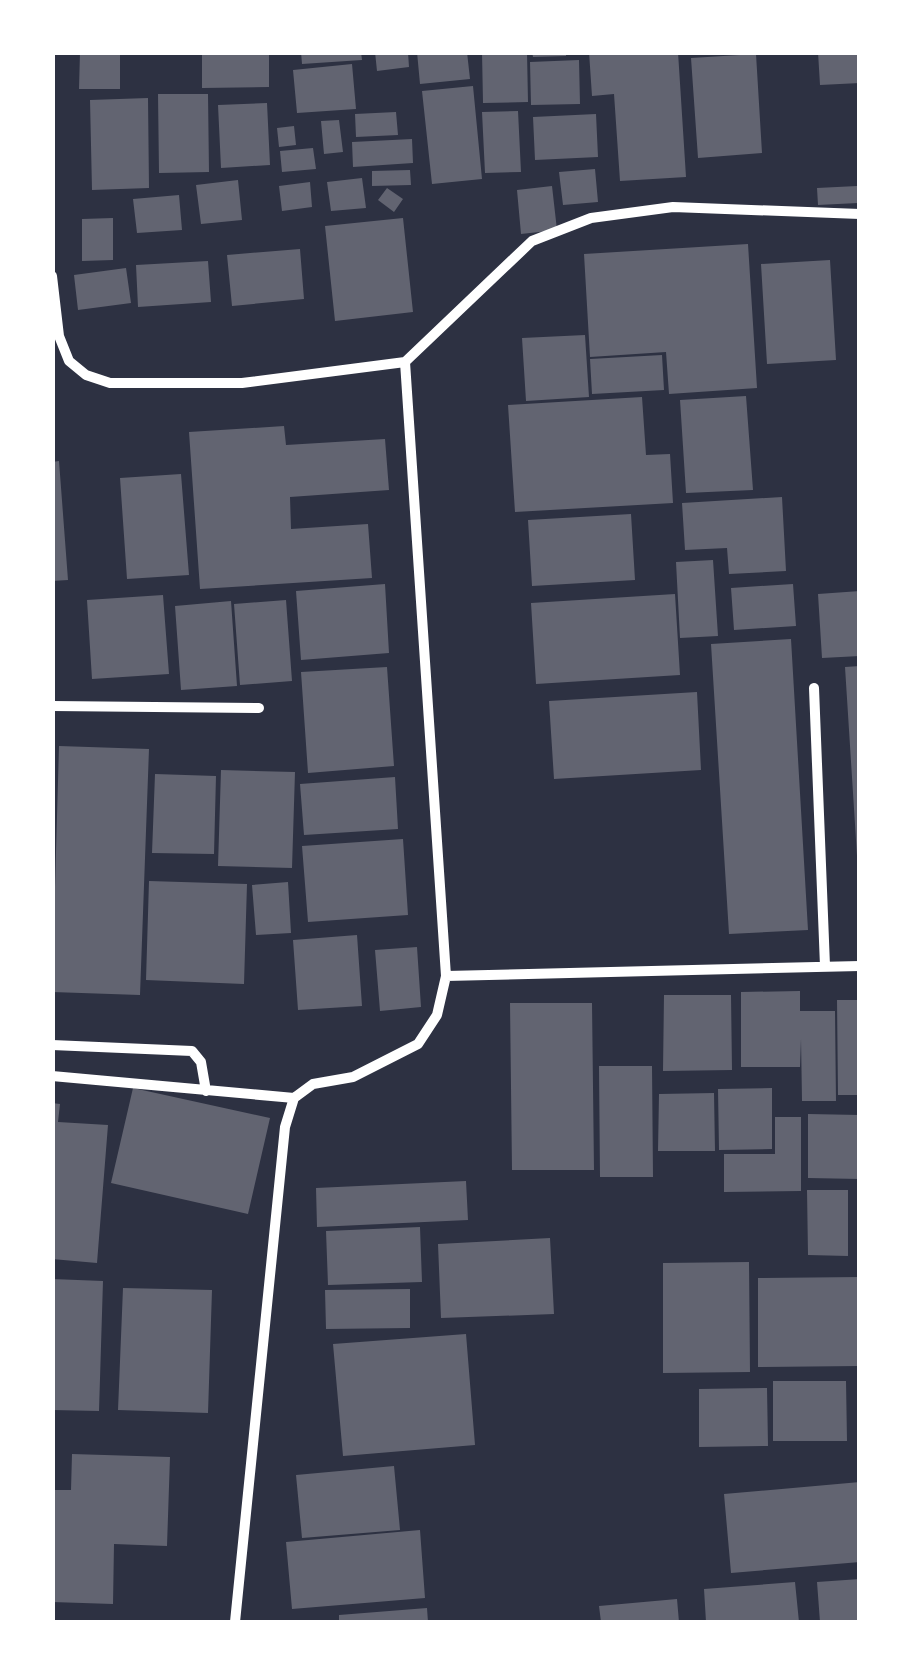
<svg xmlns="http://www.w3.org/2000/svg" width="912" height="1675" viewBox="0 0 912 1675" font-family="'DejaVu Sans',sans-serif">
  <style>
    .building { fill: #626471 }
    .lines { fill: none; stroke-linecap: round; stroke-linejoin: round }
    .minor { stroke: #fff; stroke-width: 10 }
  </style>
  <rect width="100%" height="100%" fill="#2d3142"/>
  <path class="building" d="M80,52H120V89H79Z
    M202,52H269V87L202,88Z
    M301,52H361L362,60L302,64Z
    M375,52H408L409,67L377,71Z
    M417,52H467L470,79L420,84Z
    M482,52H527L528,102L483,103Z
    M532,52H566V56L533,57Z
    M589,52H678L686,177L620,181L614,94L592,96Z
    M818,52H860V83L820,85Z
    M756,54L762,153L698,158L691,58Z
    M579,60L580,104L531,105L530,62Z
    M352,64L356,109L297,113L293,70Z
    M473,86L482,179L432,184L422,91Z
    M158,94H208L209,172L159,173Z
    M148,98L149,188L92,190L90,100Z
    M267,103L270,165L221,168L218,105Z
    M518,111L521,172L485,173L482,112Z
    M396,112L398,135L356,137L355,114Z
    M596,114L598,157L535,160L533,117Z
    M339,120L343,152L324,154L321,121Z
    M294,126L296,145L279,147L277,128Z
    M412,139L413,163L353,167L352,142Z
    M313,148L316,169L282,172L280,151Z
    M595,169L598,202L563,205L559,172Z
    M410,170L411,185L372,186V171Z
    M362,178L366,208L331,211L327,182Z
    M238,180L242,220L201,224L196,185Z
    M310,182L312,207L282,211L279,186Z
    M552,186L557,230L521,234L517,190Z
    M857,186L858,203L818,205L817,188Z
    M387,188L403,199L394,212L378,200Z
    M179,195L182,230L137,233L133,199Z
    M113,218V260L82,261V219Z
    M403,218L413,312L335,321L325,226Z
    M748,244L757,388L669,394L666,352L590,357L584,254Z
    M300,249L304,299L232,306L227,255Z
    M830,260L836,360L767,364L761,264Z
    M208,261L211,302L138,307L136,265Z
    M126,268L131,303L78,310L74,275Z
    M585,335L589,397L526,401L522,338Z
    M662,355L664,390L592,394L590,359Z
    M746,396L753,490L686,493L680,400Z
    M642,397L646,455L670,454L673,503L515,512L508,405Z
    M284,426L286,445L385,439L389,490L290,497L291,529L368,524L372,578L200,589L189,432Z
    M59,461L68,580L52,581V462Z
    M181,474L189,575L127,579L120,478Z
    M782,497L786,571L729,574L727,548L685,550L682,503Z
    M631,514L635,580L532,586L528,520Z
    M713,560L718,636L680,638L676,562Z
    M385,584L389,653L301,660L296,591Z
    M793,584L796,626L734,630L731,588Z
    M860,591V656L822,658L818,594Z
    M675,594L680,675L536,684L531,603Z
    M163,595L169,674L92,679L87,600Z
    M286,600L292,681L240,685L234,604Z
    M231,601L237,686L181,690L175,606Z
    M791,639L808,930L729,934L711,644Z
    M860,666V855L857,856L845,667Z
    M387,667L394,766L308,773L301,672Z
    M697,692L701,770L554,779L549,701Z
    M59,746L149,749L140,995L52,992Z
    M221,770L295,772L292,868L218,866Z
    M155,774L216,776L214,854L152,853Z
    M395,777L398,829L304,835L300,784Z
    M403,839L408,915L308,922L302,846Z
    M149,881L247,884L244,984L146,980Z
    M288,882L291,933L256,935L252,885Z
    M357,935L362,1006L298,1010L293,940Z
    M417,947L421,1007L380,1011L375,950Z
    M800,991V1011H835L836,1101H802L801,1039L800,1067H741V992Z
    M664,995H731L732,1070L663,1071Z
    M837,1000H860V1095H838Z
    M510,1003H592L594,1170H512Z
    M599,1066H652L653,1177H600Z
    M133,1088L270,1118L248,1214L111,1183Z
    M772,1088V1149L719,1150L718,1089Z
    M714,1093L715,1151H658L659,1094Z
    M52,1103L60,1104L58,1122L108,1125L97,1263L52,1259Z
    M808,1114L860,1115V1179L808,1178Z
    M775,1117H801V1191L724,1192V1154H775Z
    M466,1181L468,1220L317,1227L316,1188Z
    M807,1190H848V1256L808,1255Z
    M420,1227L422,1282L328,1285L326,1231Z
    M550,1238L554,1314L441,1318L438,1244Z
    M749,1262L750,1372L663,1373V1263Z
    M860,1277V1366L758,1367V1278Z
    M52,1279L103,1281L99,1411L52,1410Z
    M123,1288L212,1290L208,1413L118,1410Z
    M410,1289V1328L326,1329L325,1290Z
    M466,1334L475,1445L343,1456L333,1344Z
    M773,1381H846L847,1441H773Z
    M767,1388L768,1446L699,1447V1389Z
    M72,1454L170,1457L167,1546L114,1544L113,1604L52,1602V1490H71Z
    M394,1466L400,1530L302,1538L296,1475Z
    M860,1482V1562L731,1573L724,1494Z
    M420,1530L425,1598L292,1609L286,1542Z
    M860,1579V1622H820L817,1582Z
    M795,1582L799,1622H706L704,1589Z
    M677,1599L679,1622H601L599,1606Z
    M427,1608L428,1622H339V1615Z"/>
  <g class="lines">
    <path class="minor" d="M52,276L59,336L69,361L86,375L110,383H242L405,362L532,241L591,218L673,207L860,214
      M814,688L825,966
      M52,706L259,708
      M446,976L860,966
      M52,1045L192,1051L201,1062L206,1091
      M52,1076L294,1098
      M235,1622L285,1127L294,1098L313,1084L353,1077L418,1044L437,1015L446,976L405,362"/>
  </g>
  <rect width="912" height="1675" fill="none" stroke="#ffffff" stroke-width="110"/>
</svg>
